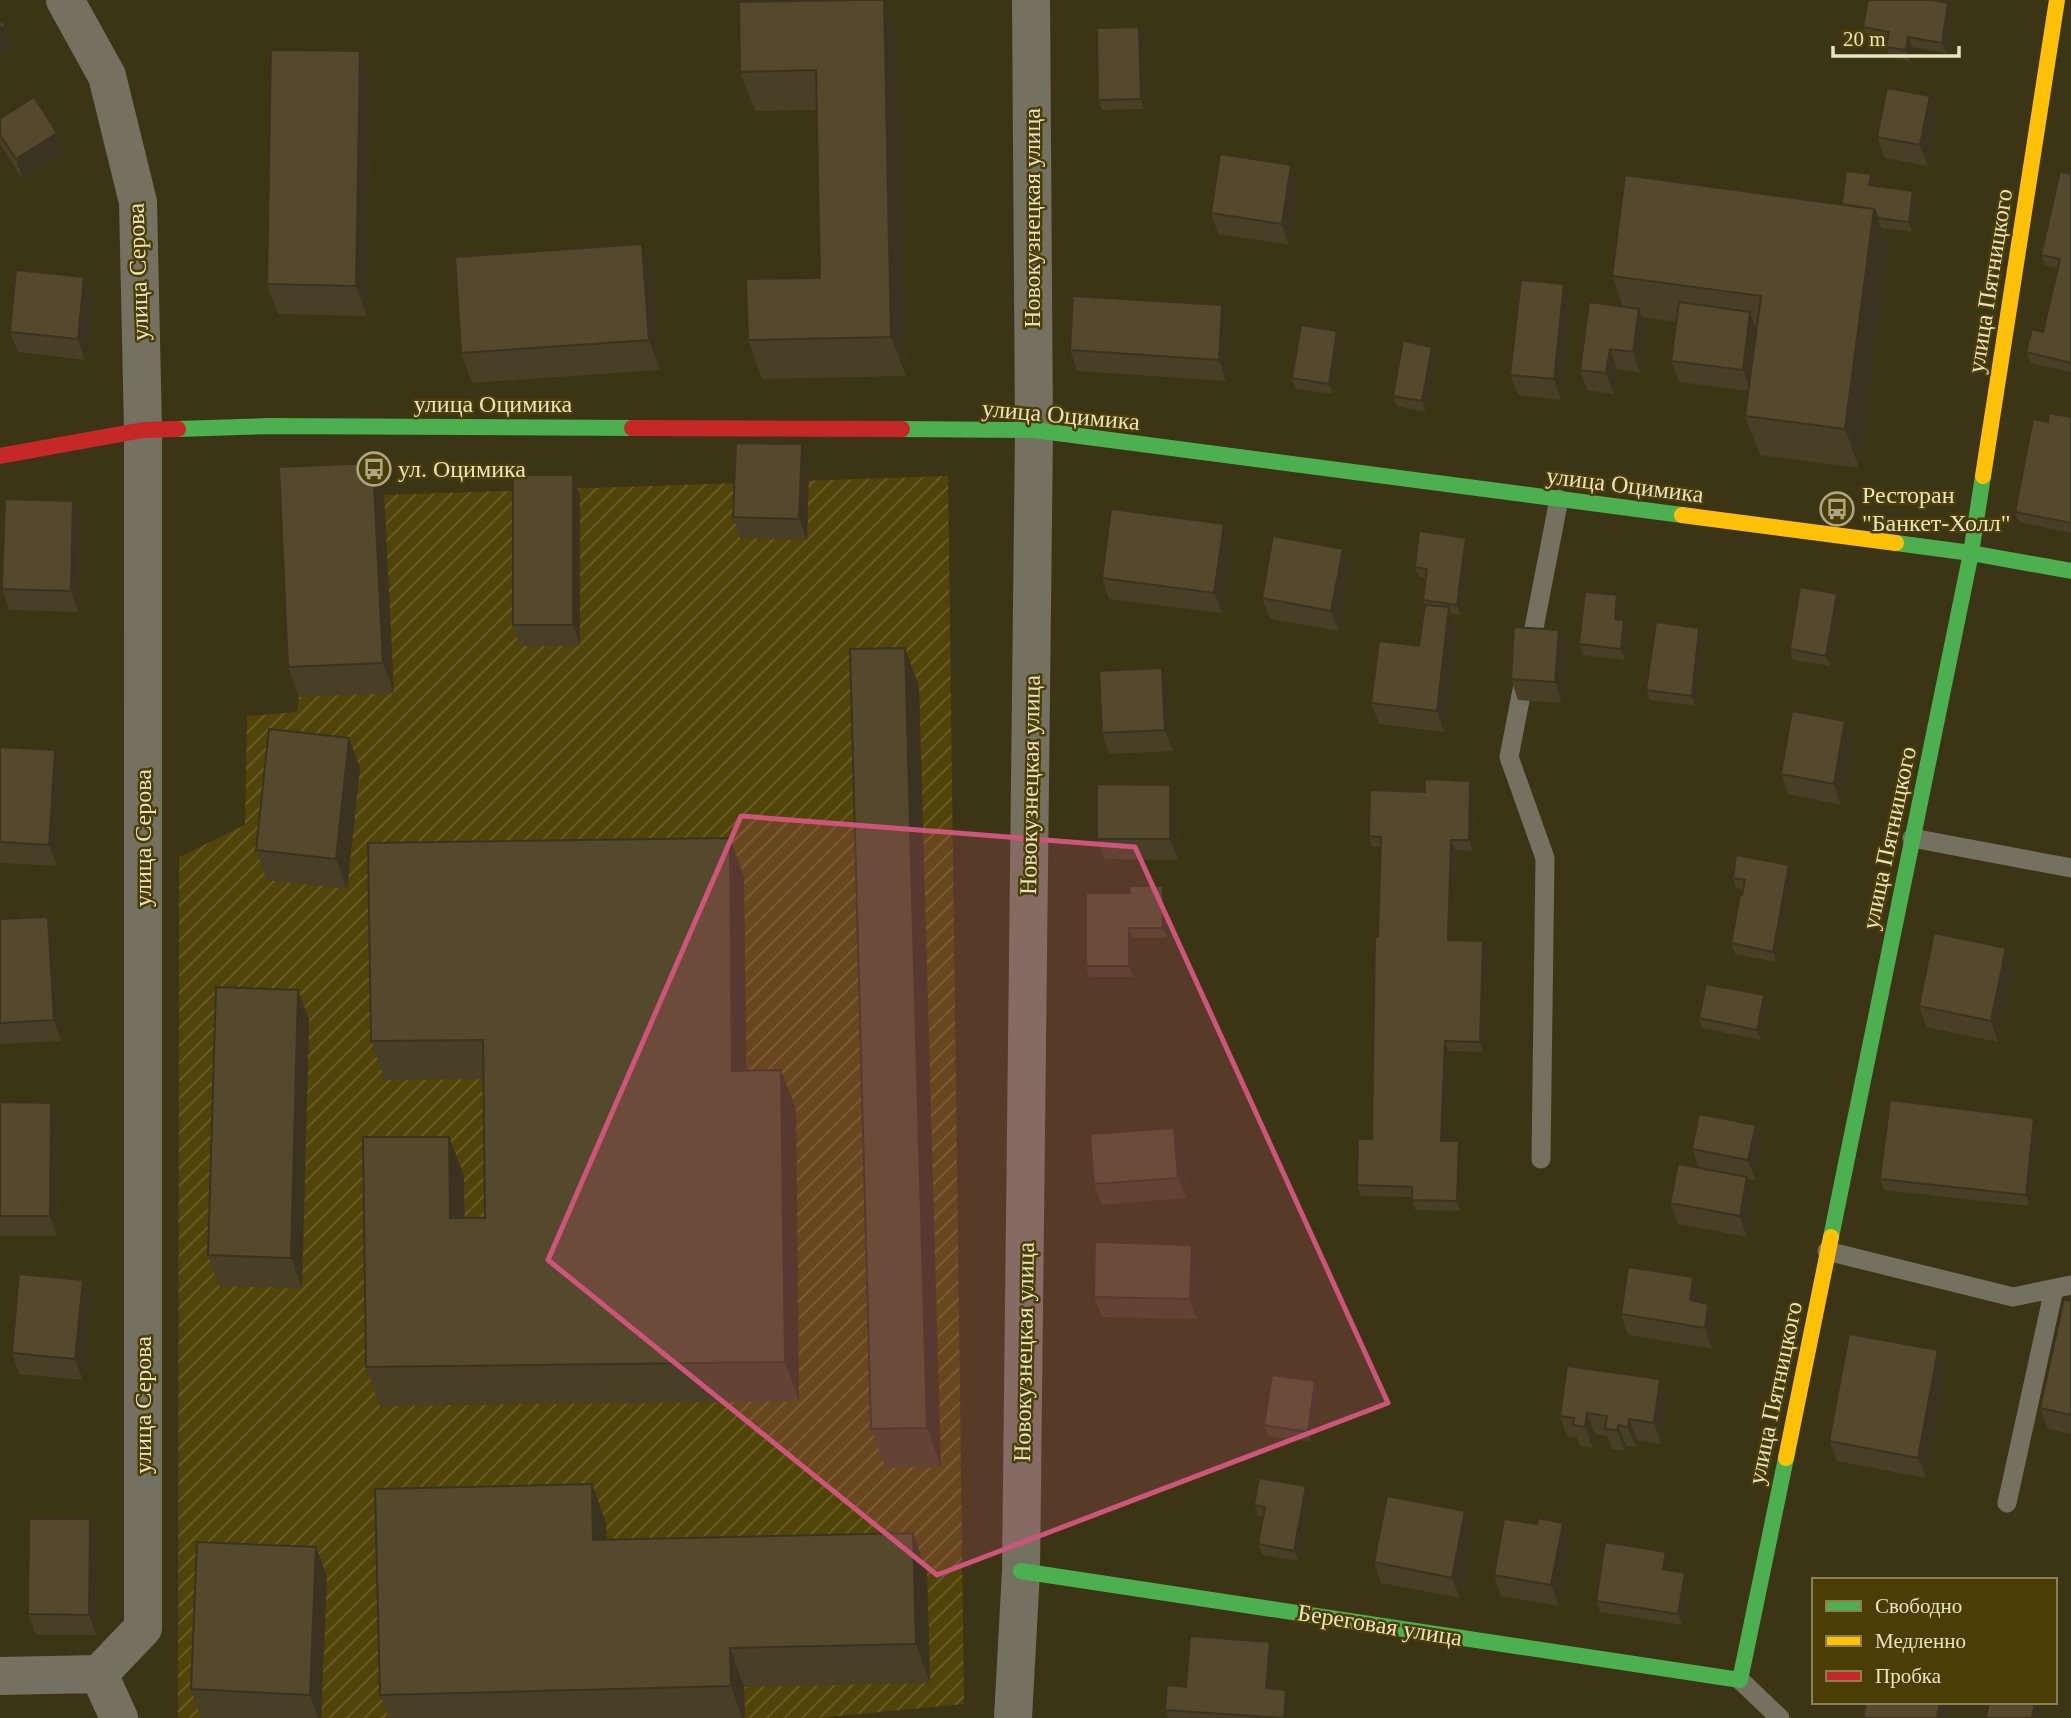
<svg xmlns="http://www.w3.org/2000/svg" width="2071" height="1718" viewBox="0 0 2071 1718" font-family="Georgia,serif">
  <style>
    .industrial { fill: url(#industrial-furrows) }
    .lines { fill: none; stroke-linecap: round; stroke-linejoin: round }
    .lane { stroke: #757160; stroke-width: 19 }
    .street { stroke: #757160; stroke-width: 38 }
    .fast { stroke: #4caf50; stroke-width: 16 }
    .slow { stroke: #ffc107; stroke-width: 16 }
    .jam { stroke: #c62828; stroke-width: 16 }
    .wall { fill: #483f26 }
    .shaded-wall { fill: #3b331f }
    .building { fill: #54492c; stroke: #3b331f; stroke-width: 2 }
    .marked { fill: #ce557a; fill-opacity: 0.2; stroke: #ce557a; stroke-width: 5; stroke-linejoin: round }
    .labels { text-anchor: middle; stroke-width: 5; stroke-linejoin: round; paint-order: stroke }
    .street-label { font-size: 24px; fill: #eae3c1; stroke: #4a3e06 }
    .poi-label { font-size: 24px; fill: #eae3c1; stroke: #4a3e06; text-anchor: start }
  </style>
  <defs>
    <pattern id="industrial-furrows" width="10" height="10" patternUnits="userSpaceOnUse" patternTransform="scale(1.75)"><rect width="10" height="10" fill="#514408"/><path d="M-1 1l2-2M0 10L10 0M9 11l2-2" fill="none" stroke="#6a5f2a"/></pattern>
  </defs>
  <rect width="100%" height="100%" fill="#3b3415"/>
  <path class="industrial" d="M948,476L964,1704L818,1718H178L179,857L245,825L247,716L297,712L299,697L290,498Z"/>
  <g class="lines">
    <path class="lane" d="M1912,838L2071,868
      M1541,1159L1545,858L1509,757L1559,499
      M1827,1251L2013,1297L2071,1285
      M2007,1503L2054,1289
      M1740,1680L1780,1718"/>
    <path class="street" d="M65,0L107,76L138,202L143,430V1628L99,1674
      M0,1676L99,1674L119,1718
      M1013,1718L1021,1571L1034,430L1031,0"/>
    <path class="fast" d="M178,429L269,426L632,428
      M902,429L1034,430L1682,515
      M1896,543L1971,553L2071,571
      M1831,1237L1971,553L1983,476
      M1021,1571L1740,1680L1786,1458"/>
    <path class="slow" d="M1983,476L2057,0
      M1682,515L1896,543
      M1786,1458L1831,1237"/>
    <path class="jam" d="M632,428L902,429
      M0,456L143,430L178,429"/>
  </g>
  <path class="wall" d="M1948,3L1952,13L1946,53L1912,47L1910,61L1890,57L1886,47L1887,42L1867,37L1863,27Z
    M1143,37L1144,109L1102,110L1098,100Z
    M898,39L906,376L762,379L748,340L820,278L817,110L755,111L740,72Z
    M371,82L367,316L278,314L267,284Z
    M1930,96L1937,117L1928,166L1885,158L1877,137Z
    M0,119L57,133L64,153L23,180L0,144Z
    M1871,174L1875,186L1917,201L1912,232L1882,228L1889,248L1859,468L1760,455L1745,416L1749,391L1679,382L1671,361L1677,322L1642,317L1646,329L1640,373L1617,369L1614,394L1587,390L1580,370L1623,307L1612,276L1842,204Z
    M2071,174V372L2030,363L2026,352L2043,332L2058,268L2045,265L2041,255Z
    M1298,185L1289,245L1218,234L1211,213Z
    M642,244L653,274L660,370L472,383L461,353Z
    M84,277L92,298L85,360L18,352L10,332Z
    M1222,305L1229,325L1226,381L1077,371L1070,350Z
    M1572,305L1561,400L1518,395L1510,375Z
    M1341,341L1333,394L1296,389L1292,378Z
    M1436,357L1426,412L1397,406L1393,396Z
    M2071,417V533L2019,522L2015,512Z
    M809,465L807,540L740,538L733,517Z
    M573,475L580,496V646H520L513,625Z
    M384,493L394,693L299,697L288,667Z
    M81,521L78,612L9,610L2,589Z
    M1224,524L1231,544L1222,613L1109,599L1102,578Z
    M1466,538L1470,548L1461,615L1452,614L1457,628L1444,732L1379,724L1371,703L1419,646L1424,605L1423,600L1426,578L1419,577L1415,567Z
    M1350,569L1339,631L1270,619L1262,598Z
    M1617,595L1621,606L1620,620L1628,631L1625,660L1583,655L1579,644Z
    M1840,604L1830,666L1793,660L1790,649Z
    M1703,638L1696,706L1650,700L1646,690Z
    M905,648L919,687L941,1467L886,1468L871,1429Z
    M1566,651L1562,703L1518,700L1511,679Z
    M1169,688L1173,751L1109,754L1102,733Z
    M1845,721L1853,742L1841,805L1788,794L1781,774Z
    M0,747L63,771L57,866L0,863Z
    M360,768L347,889L267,880L256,850Z
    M1474,791L1473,851L1455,850L1452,940L1487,951L1483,1052L1448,1051L1445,1141H1459L1462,1151L1460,1211L1415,1210L1412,1197L1361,1196L1357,1185L1372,1139L1381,847H1372L1369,836L1425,792Z
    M1177,805L1178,860L1105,859L1097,839Z
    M730,838L744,877L746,1071L796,1109L799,1401L380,1406L366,1367L449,1137L464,1176V1218H485L483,1079L385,1080L371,1041Z
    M1789,865L1793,875L1776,962L1735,954L1731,943L1743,889L1736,888L1733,878Z
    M1166,896L1167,938H1133V977H1089L1086,966Z
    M0,919L55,938L61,1041L0,1044Z
    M2006,948L2013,969L1998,1042L1926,1027L1919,1006Z
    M298,990L309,1020L302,1288L219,1286L208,1255Z
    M1764,995L1768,1006L1761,1040L1702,1028L1699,1018Z
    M0,1102L59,1123L57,1236H0Z
    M2034,1118L2038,1128L2029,1206L1884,1190L1880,1179Z
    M1174,1128L1182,1149L1186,1198L1102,1205L1094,1184Z
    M1763,1146L1756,1181L1748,1179L1755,1198L1747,1237L1678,1224L1670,1203L1699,1168L1692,1149Z
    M1192,1245L1199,1265L1197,1319L1102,1317L1094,1297Z
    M1693,1277L1701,1298L1700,1302L1708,1304L1716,1324L1712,1349L1628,1335L1621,1314Z
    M83,1280L91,1301L83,1380L19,1374L12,1353Z
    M2071,1301V1434L2048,1429L2040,1408Z
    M1946,1371L1926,1478L1837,1461L1829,1441Z
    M1319,1392L1312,1442L1268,1436L1264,1425Z
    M1668,1400L1661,1444L1637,1440L1636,1447L1626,1446L1625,1451L1612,1449L1607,1436L1595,1434L1593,1448L1580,1446L1577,1438L1567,1436L1560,1416Z
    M592,1484L606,1523V1540L927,1572L930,1683L744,1687L745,1718H389L380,1695Z
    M1310,1497L1298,1561L1262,1555L1258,1544L1263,1517L1258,1516L1254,1505Z
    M1563,1523L1570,1543L1559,1606L1501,1596L1494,1575L1537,1524Z
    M1472,1532L1460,1598L1381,1583L1374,1562Z
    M97,1540L96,1635H36L28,1614Z
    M316,1547L327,1577L321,1718H201L191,1689Z
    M1670,1562L1669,1570L1685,1573L1689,1583L1682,1625L1600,1612L1596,1601Z
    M1270,1642L1274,1653L1271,1689L1286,1690L1289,1700L1288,1718H1168L1165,1710L1186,1687Z"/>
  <path class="shaded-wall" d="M884,0L898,39L906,376L891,337Z
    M1948,3L1952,13L1946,53L1942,43Z
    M5,25L13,46L0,55V29Z
    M1139,27L1143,37L1144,109L1141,99Z
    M1908,37L1912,47L1910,61L1906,50Z
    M360,51L371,82L367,316L356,286Z
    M1930,96L1937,117L1928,166L1920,145Z
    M57,133L64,153L23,180L16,159Z
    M1291,165L1298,185L1289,245L1282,224Z
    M1871,174L1875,184L1873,195L1869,185Z
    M1913,191L1917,201L1912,232L1909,222Z
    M1874,209L1889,248L1859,468L1845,429Z
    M642,244L653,274L660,370L649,340Z
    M84,277L92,298L85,360L78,339Z
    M1564,284L1572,305L1561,400L1554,379Z
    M1222,305L1229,325L1226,381L1219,360Z
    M1639,309L1646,329L1640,373L1633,352Z
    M1750,312L1758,333L1750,391L1743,370Z
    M1337,331L1341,341L1333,394L1329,384Z
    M1432,347L1436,357L1426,412L1422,401Z
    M1610,349L1617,369L1614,394L1606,373Z
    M802,444L809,465L807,540L799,519Z
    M373,463L384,493L394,693L383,663Z
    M573,475L580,496V646L573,625Z
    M73,501L81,521L78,612L71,591Z
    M1224,524L1231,544L1222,613L1214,593Z
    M1466,538L1470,548L1461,615L1457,605Z
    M1343,549L1350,569L1339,631L1331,611Z
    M1837,594L1840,604L1830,666L1826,656Z
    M1617,595L1621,606L1619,630L1615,619Z
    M1449,607L1457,628L1444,732L1437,711Z
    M1624,620L1628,631L1625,660L1621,649Z
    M1699,628L1703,638L1696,706L1692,696Z
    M1559,630L1566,651L1562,703L1555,682Z
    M905,648L919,687L941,1467L927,1428Z
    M1162,668L1169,688L1173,751L1165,730Z
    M1845,721L1853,742L1841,805L1834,784Z
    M349,738L360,768L347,889L336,859Z
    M55,750L63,771L57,866L49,845Z
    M1470,781L1474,791L1473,851L1469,840Z
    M1170,785L1177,805L1178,860L1170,839Z
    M730,838L744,877L747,1110L732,1071Z
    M1451,840L1455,850L1452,950L1448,940Z
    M1789,865L1793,875L1776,962L1773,952Z
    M1163,886L1166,896L1167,938L1163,928Z
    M48,917L55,938L61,1041L54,1020Z
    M1129,928L1133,938V977L1129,966Z
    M1483,941L1487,951L1483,1052L1480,1042Z
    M2006,948L2013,969L1998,1042L1991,1021Z
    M298,990L309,1020L302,1288L291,1258Z
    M1764,995L1768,1006L1761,1040L1757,1030Z
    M1445,1041L1448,1051L1445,1151L1441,1141Z
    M781,1070L796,1109L799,1401L785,1362Z
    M51,1103L59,1123L57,1236L50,1216Z
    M2034,1118L2038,1128L2029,1206L2026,1195Z
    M1756,1125L1763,1146L1756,1181L1748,1160Z
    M1174,1128L1182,1149L1186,1198L1178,1178Z
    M449,1137L464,1176L465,1257L450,1218Z
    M1459,1141L1462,1151L1460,1211L1457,1201Z
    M1747,1177L1755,1198L1747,1237L1740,1216Z
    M1192,1245L1199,1265L1197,1319L1190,1299Z
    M1693,1277L1701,1298L1697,1321L1690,1300Z
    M83,1280L91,1301L83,1380L75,1359Z
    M1708,1304L1716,1324L1712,1349L1705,1328Z
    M1938,1350L1946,1371L1926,1478L1918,1458Z
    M1660,1379L1668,1400L1661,1444L1654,1423Z
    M1315,1381L1319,1392L1312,1442L1308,1432Z
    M1587,1413L1595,1434L1593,1448L1585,1427Z
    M1629,1419L1637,1440L1636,1447L1628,1427Z
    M1618,1425L1626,1446L1625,1451L1617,1430Z
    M592,1484L606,1523L608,1579L593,1540Z
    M1306,1486L1310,1497L1298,1561L1294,1551Z
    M1465,1511L1472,1532L1460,1598L1452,1578Z
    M90,1519L97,1540L96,1635L89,1615Z
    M1563,1523L1570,1543L1559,1606L1551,1585Z
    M913,1533L927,1572L930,1683L916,1644Z
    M316,1547L327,1577L321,1718H318L310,1695Z
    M1666,1552L1670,1562L1667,1579L1663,1569Z
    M1685,1573L1689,1583L1682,1625L1678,1614Z
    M1270,1642L1274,1653L1270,1699L1266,1688Z
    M730,1648L744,1687L745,1718H742L731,1686Z
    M1286,1690L1289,1700L1288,1718H1284Z
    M1940,1702H1944L1949,1715L1948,1718H1937Z
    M2035,1702H2036L2042,1718H2032Z"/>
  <path class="building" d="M856,0H884L891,337L748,340L746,279L820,278L816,70L740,72L739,2Z
    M1868,0H1932L1948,3L1942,43L1908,37L1906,50L1886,47L1889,32L1863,27Z
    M0,18L5,25L0,29Z
    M1139,27L1141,99L1098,100L1097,28Z
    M271,50L360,51L356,286L267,284Z
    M1887,88L1930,96L1920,145L1877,137Z
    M34,97L57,133L16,159L0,135V119Z
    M1220,154L1291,165L1282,224L1211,213Z
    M1846,171L1871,174L1869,185L1913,191L1909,222L1878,218L1874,209L1842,204Z
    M2060,172L2071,174V363L2026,352L2032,329L2043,332L2060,259L2041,255Z
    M1625,175L1874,209L1845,429L1745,416L1761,296L1612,276Z
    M642,244L649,340L461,353L455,257Z
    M16,270L84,277L78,339L10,332Z
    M1521,280L1564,284L1554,379L1510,375Z
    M1073,296L1222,305L1219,360L1070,350Z
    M1589,302L1639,309L1633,352L1610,349L1606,373L1580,370Z
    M1679,302L1750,312L1743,370L1671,361Z
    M1301,325L1337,331L1329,384L1292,378Z
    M1403,341L1432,347L1422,401L1393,396Z
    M2049,413L2071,417V523L2015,512L2033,419L2048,422Z
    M736,443L802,444L799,519L733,517Z
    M373,463L383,663L288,667L279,467Z
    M513,475H573V625H513Z
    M5,499L73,501L71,591L2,589Z
    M1111,509L1224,524L1214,593L1102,578Z
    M1419,531L1466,538L1457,605L1423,600L1427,569L1415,567Z
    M1273,536L1343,549L1331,611L1262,598Z
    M1800,587L1837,594L1826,656L1790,649Z
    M1585,592L1617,595L1615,619L1624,620L1621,649L1579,644Z
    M1425,605L1449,607L1437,711L1371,703L1379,641L1419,646Z
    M1656,622L1699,628L1692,696L1646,690Z
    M1514,627L1559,630L1555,682L1511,679Z
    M905,648L927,1428L871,1429L850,649Z
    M1162,668L1165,730L1102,733L1099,671Z
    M1792,711L1845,721L1834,784L1781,774Z
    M269,729L349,738L336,859L256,850Z
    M0,747L55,750L49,845L0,842Z
    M1425,779L1470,781L1469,840H1451L1448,940L1483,941L1480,1042L1445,1041L1441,1141H1459L1457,1201L1412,1200V1187L1357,1185L1358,1139H1372L1375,937H1378L1381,837L1369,836L1370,790L1425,792Z
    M1097,784L1170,785V839H1097Z
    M730,838L732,1071L781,1070L785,1362L366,1367L363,1137H449L450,1218H485L483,1040L371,1041L368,843Z
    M1736,855L1789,865L1773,952L1731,943L1740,895H1742L1745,880L1733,878Z
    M1129,886H1163V928H1129V966H1086V893H1130Z
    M48,917L54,1020L0,1023V919Z
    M1934,933L2006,948L1991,1021L1919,1006Z
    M1706,984L1764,995L1757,1030L1699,1018Z
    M216,987L298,990L291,1258L208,1255Z
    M1890,1100L2034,1118L2026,1195L1880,1179Z
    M0,1102L51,1103L50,1216H0Z
    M1699,1114L1756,1125L1748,1160L1692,1149Z
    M1174,1128L1178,1178L1094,1184L1090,1134Z
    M1678,1164L1747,1177L1740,1216L1670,1203Z
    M1095,1242L1192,1245L1190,1299L1094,1297Z
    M1628,1267L1693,1277L1690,1300L1708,1304L1705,1328L1621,1314Z
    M19,1274L83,1280L75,1359L12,1353Z
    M2064,1299L2071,1301V1415L2040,1408Z
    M1849,1334L1938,1350L1918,1458L1829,1441Z
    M1567,1366L1660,1379L1654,1423L1629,1419L1628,1427L1618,1425L1617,1430L1605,1429L1607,1416L1587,1413L1585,1427L1573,1425L1574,1418L1560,1416Z
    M1272,1375L1315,1381L1308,1432L1264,1425Z
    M1259,1478L1306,1486L1294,1551L1258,1544L1265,1507L1254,1505Z
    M592,1484L593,1540L913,1533L916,1644L730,1648L731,1686L380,1695L375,1489Z
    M1387,1496L1465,1511L1452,1578L1374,1562Z
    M1538,1518L1563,1523L1551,1585L1494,1575L1504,1519L1537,1524Z
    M29,1519H90L89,1615L28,1614Z
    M197,1542L316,1547L310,1695L191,1689Z
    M1605,1542L1666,1552L1663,1569L1685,1573L1678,1614L1596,1601Z
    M1190,1636L1270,1642L1266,1688L1286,1690L1284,1718L1165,1710L1167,1685L1186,1687Z
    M1866,1702H1940L1937,1718H1863Z
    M1989,1702H2035L2032,1718H1986Z"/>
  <path class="marked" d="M741,816L1135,847L1388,1403L937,1575L548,1260Z"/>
  <defs>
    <symbol id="bus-ring" viewBox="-11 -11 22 22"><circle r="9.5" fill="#4a3e06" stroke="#ada685" stroke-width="1.5"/><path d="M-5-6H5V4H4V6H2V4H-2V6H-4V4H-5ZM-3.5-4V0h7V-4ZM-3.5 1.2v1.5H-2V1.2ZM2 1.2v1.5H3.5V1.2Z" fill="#ada685"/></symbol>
  </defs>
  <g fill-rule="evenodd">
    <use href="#bus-ring" x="355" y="450" width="38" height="38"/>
    <use href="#bus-ring" x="1818" y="490" width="38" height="38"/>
  </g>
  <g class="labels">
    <g class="street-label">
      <text transform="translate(1032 218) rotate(-90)" y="8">Новокузнецкая улица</text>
      <text transform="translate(138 272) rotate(-92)" y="8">улица Серова</text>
      <text transform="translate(1990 281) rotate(-81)" y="8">улица Пятницкого</text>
      <text x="493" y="412">улица Оцимика</text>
      <text transform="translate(1061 415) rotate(5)" y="8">улица Оцимика</text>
      <text transform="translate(1625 485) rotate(7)" y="8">улица Оцимика</text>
      <text transform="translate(1030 785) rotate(-89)" y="8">Новокузнецкая улица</text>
      <text transform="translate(143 838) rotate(-90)" y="8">улица Серова</text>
      <text transform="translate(1889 838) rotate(-78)" y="8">улица Пятницкого</text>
      <text transform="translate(1024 1352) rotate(-89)" y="8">Новокузнецкая улица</text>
      <text transform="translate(1775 1393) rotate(-78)" y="8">улица Пятницкого</text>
      <text transform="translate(143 1405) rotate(-90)" y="8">улица Серова</text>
      <text transform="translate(1380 1625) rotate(9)" y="8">Береговая улица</text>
    </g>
    <g class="poi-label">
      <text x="398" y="477">ул. Оцимика</text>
      <text x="1862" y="503">Ресторан<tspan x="1862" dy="28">"Банкет-Холл"</tspan></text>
    </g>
  </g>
  <rect x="1812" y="1578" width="245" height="126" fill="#4a3e06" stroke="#8a8051" stroke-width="2"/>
  <rect x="1826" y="1601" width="35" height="10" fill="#4caf50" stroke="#8a8051" stroke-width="2"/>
  <text x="1875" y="1613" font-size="21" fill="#eae3c1">Свободно</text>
  <rect x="1826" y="1636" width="35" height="10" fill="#ffc107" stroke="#8a8051" stroke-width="2"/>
  <text x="1875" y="1648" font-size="21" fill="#eae3c1">Медленно</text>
  <rect x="1826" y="1671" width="35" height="10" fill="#c62828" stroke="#8a8051" stroke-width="2"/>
  <text x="1875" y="1683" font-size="21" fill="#eae3c1">Пробка</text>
  <path d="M1833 46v10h126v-10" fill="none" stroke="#eae3c1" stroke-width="3.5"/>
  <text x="1843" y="46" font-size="21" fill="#eae3c1" stroke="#4a3e06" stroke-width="5" paint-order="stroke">20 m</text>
</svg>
